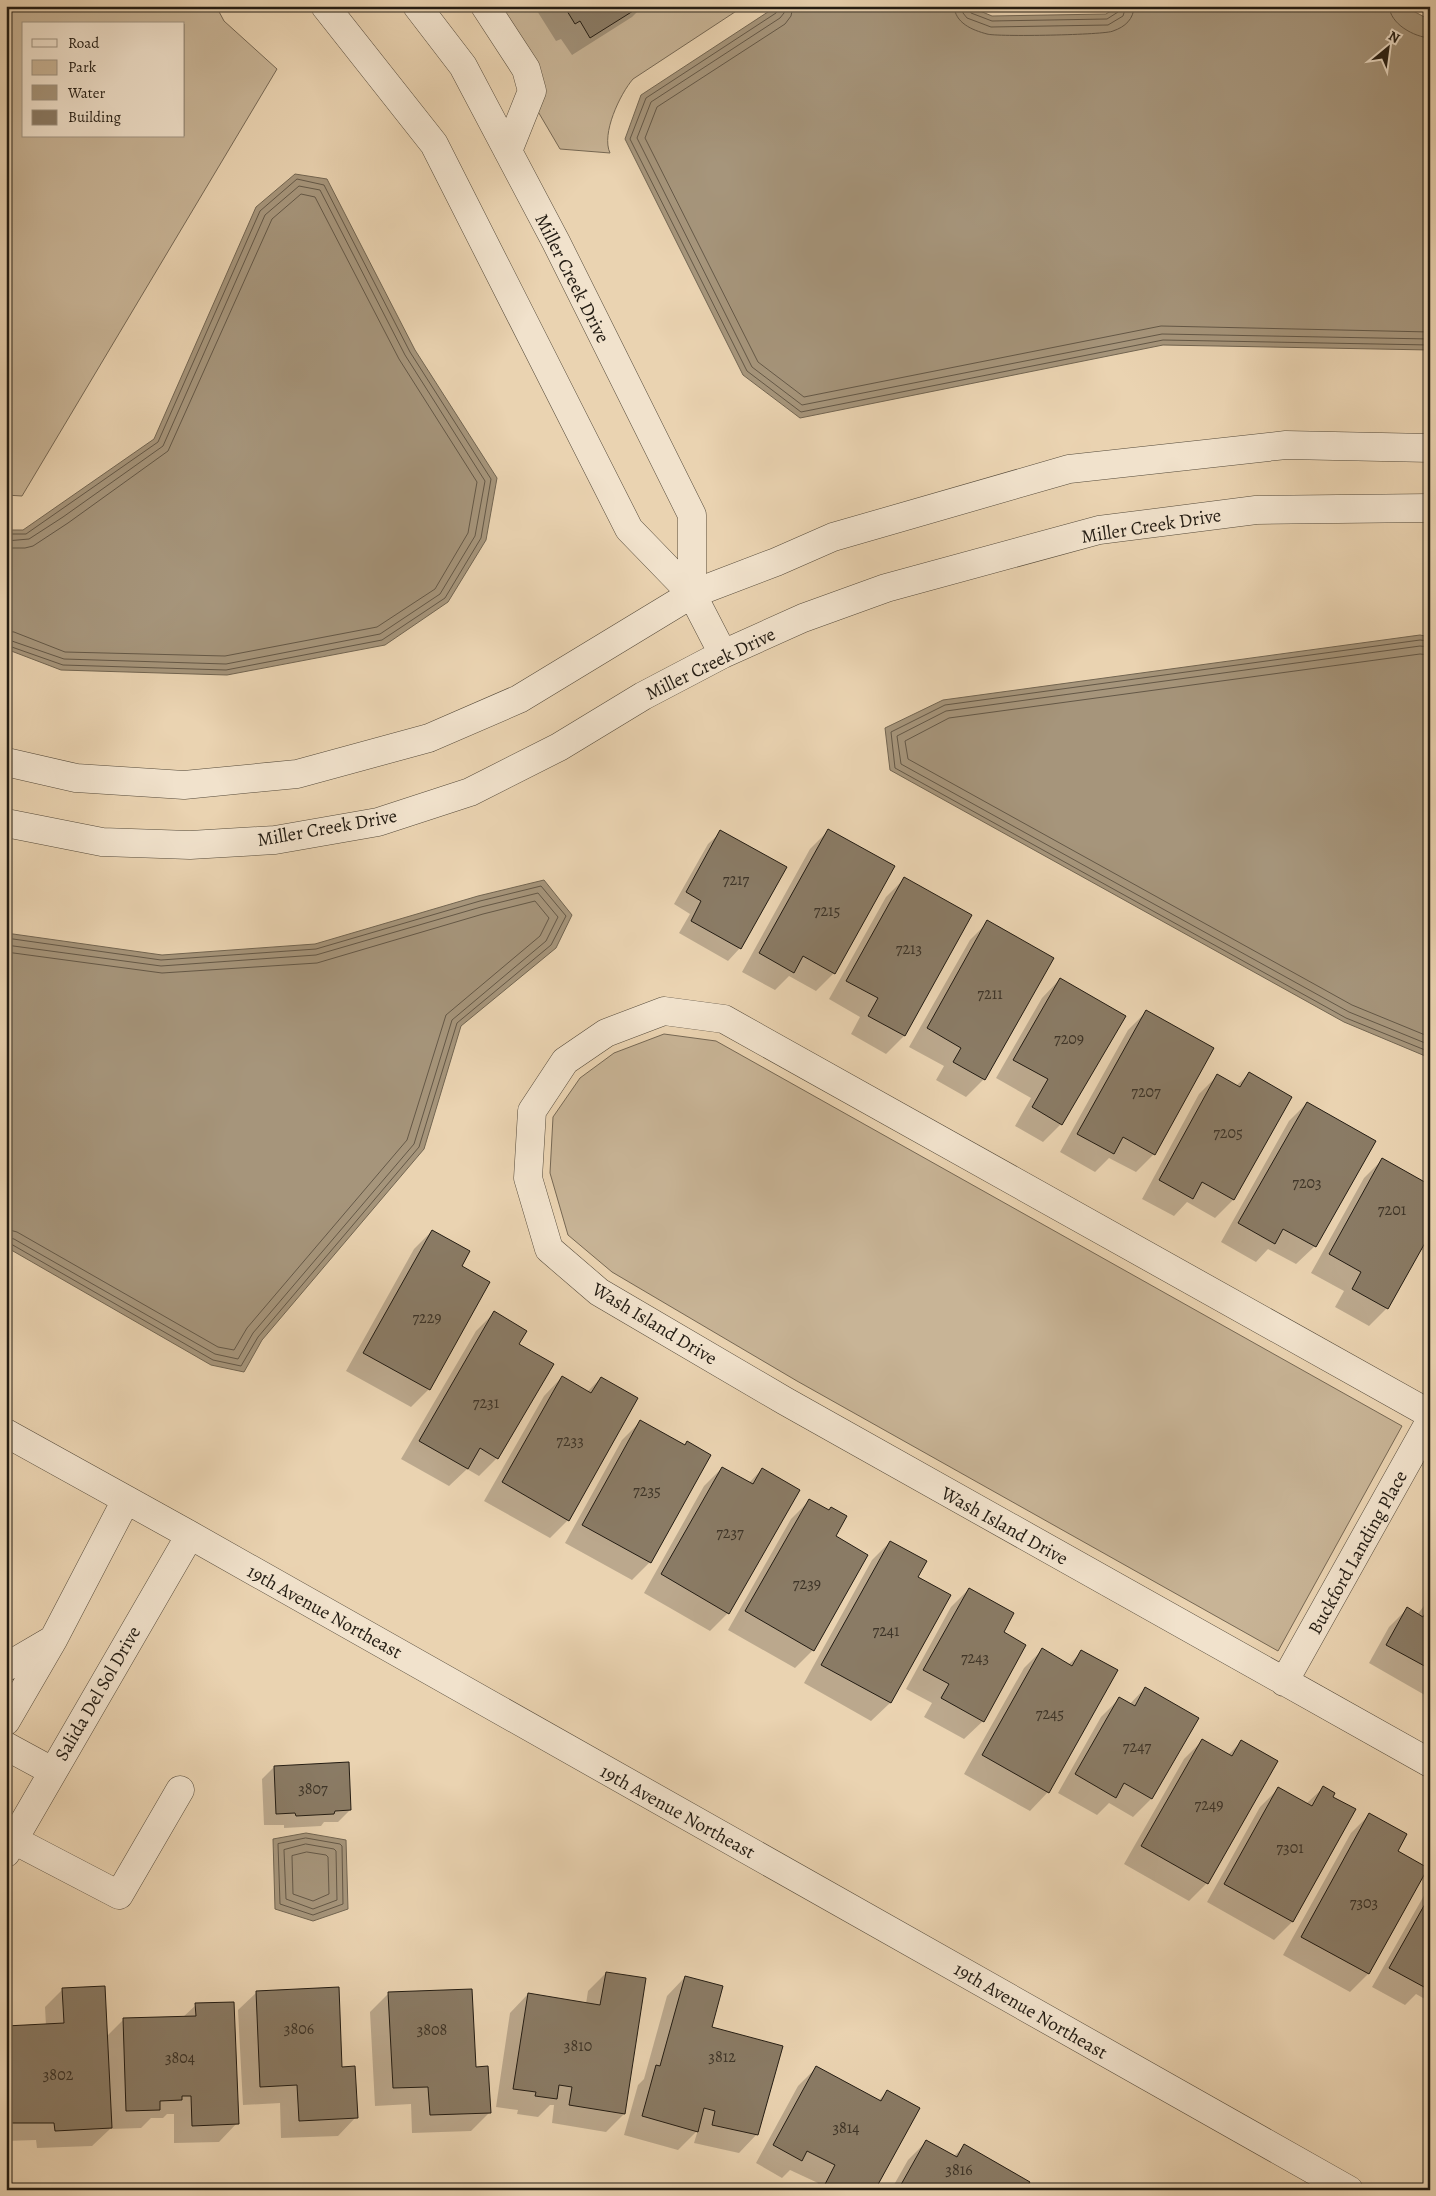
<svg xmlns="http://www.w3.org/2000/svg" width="1436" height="2196" viewBox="0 0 1436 2196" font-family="Alegreya,serif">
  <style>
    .green { fill: #c8b496; stroke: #766854; fill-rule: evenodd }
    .water { fill: #a6957b; stroke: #726551 }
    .shadow { fill: #0003 }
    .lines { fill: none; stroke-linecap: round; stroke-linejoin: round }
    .shore { stroke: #645847; stroke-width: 1 }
    .building { fill: #8a7b65; stroke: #231c13 }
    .minor-casing { stroke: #554a3a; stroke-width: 29 }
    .minor { stroke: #f1e2cc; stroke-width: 28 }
    .labels { text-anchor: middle; stroke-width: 4; stroke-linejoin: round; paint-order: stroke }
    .number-label { font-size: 16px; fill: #3d3428 }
    .street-label { font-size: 19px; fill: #231c13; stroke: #f1e2cc }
  </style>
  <rect width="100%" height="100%" fill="#ead3b1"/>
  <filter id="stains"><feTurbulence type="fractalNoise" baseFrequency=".004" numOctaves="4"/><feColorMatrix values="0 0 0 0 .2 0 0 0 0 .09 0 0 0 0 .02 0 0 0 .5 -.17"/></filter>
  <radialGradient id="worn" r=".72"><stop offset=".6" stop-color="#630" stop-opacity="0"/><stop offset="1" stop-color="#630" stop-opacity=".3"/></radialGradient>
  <path class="green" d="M6,6H216L224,21L277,69L22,496L6,495ZM24,24H184V136H24Z
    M476,6H744L633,79C620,94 601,134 610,153L560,149Z
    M664,1034L716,1041L1402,1426L1278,1651L797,1381L612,1272L568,1235L550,1173L553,1117L580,1078L614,1053Z"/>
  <path class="water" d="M777,6H968L992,16L1106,14L1118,6H1404L1430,20V350L1163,345L800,418L743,375L625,139L641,95Z
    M295,174L327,179L415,350L497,478L486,540L448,602L385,645L227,675L61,670L6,649V530H23L154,439L256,207Z
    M1420,635L1430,637V1058L1344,1022L890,770L885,728L943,700Z
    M544,880L572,915L556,948L461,1026L424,1149L262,1340L244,1372L211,1365L6,1247V933L162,955L315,944L478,896Z
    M306,1833L346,1840L348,1909L313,1921L275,1909L273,1839Z"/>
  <path class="shadow" d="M534,6H643L632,17L572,55L561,39L556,41Z
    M828,831L834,973L816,991L789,976L775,990L742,972L810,849Z
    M721,832L785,867L740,948L728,961L679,933L690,914L674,904L708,844Z
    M904,879L971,916L904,1036L886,1054L851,1034L860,1017L829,999L886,897Z
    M988,922L984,1079L966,1097L936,1080L944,1066L909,1047L970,940Z
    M1060,979L1061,1124L1043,1142L1015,1126L1031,1098L996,1078L1042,998Z
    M1146,1012L1154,1154L1136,1172L1109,1158L1095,1172L1060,1152L1128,1030Z
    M1249,1074L1291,1098L1233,1200L1215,1218L1187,1202L1174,1216L1142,1199L1199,1094L1217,1076L1236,1086Z
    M1307,1103L1374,1141L1315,1246L1296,1264L1268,1249L1256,1262L1221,1242L1289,1121Z
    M1382,1160L1387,1308L1369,1326L1335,1307L1344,1291L1311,1273L1364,1178Z
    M432,1231L460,1267L429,1389L411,1407L346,1371L414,1249Z
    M494,1313L518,1344L497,1458L479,1476L467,1469L449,1486L401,1459L476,1331Z
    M562,1377L587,1392L601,1378L636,1399L568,1520L550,1538L484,1501L544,1396Z
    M640,1422L684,1446L650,1562L632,1580L565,1543L622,1440Z
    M722,1468L749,1483L762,1469L728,1613L710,1631L644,1593L704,1486Z
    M809,1501L834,1536L813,1650L795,1668L728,1630L791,1519Z
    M890,1542L917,1578L949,1596L890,1703L871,1721L804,1683L872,1560Z
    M969,1589L1002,1633L983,1721L964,1739L924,1717L932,1703L906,1689L951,1607Z
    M1430,1598V1698L1369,1663L1389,1627L1407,1609L1417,1615Z
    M1042,1650L1068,1665L1082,1652L1117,1671L1048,1792L1030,1811L964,1774L1024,1668Z
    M1145,1688L1197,1718L1151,1799L1133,1817L1109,1803L1097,1815L1058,1793L1101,1717L1119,1699L1129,1705Z
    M1202,1741L1228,1755L1241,1742L1207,1883L1189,1901L1124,1864L1184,1759Z
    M274,1767L350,1810L338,1822H324L321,1826L284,1828V1825H264L262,1779Z
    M1323,1788L1332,1797L1355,1810L1292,1922L1274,1940L1207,1902L1260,1807L1278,1789L1306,1804Z
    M1369,1815L1396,1852L1426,1868L1368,1974L1350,1992L1283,1955L1351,1833Z
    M1430,1885V2002L1416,1994L1405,2005L1372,1987Z
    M606,1973L624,2114L606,2132L552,2123L554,2105H550L538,2117L517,2114L518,2110L496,2107L510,2013L528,1994L586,2004L588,1991Z
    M685,1977L710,2028L757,2134L739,2153L694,2143L698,2130L678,2150L624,2135L638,2085L644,2079L667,1996Z
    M63,1989L106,2037L123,2020L182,2018L196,2005L237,2123L219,2142L174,2143V2114H167L163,2118H151L141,2128L110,2129L92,2146L37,2148L36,2140L6,2141V2027L46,2026L45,2007Z
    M257,1992L341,2068L356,2117L338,2136L281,2138L280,2103L243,2105L238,2010Z
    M388,1994L475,2068L490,2112L471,2131L412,2133L411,2104L375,2106L370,2012Z
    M816,2068L878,2101L887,2092L874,2190H815L818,2183L790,2170L782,2178L756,2163L798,2086Z
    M926,2142L953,2157L964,2146L1024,2190H891L908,2160Z"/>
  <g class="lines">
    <path class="shore" d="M779,6L776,13L646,98L630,139L747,371L801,412L1163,340L1430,345
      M785,6L784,13L780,18L651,102L637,138L752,367L802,405L1162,334L1430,339
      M793,6L791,16L785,24L657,107L645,138L758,362L804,397L1161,326L1430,332
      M954,6C955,23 972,30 987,34C996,37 1106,35 1113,31C1125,27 1134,19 1134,6
      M962,6L963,13L967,18L991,27L1108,25L1123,16L1126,6
      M968,6L971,13L992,21L1107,19L1118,12L1120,6
      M1389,6C1390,24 1414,37 1430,38
      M6,534H26L158,442L260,211L297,179L324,185L410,352L491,479L481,538L445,598L382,640L226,670L63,665L6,645
      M6,541L29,539L63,517L163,446L265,215L299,186L320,190L405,355L485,481L475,536L440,594L380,634L226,664L64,659L6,639
      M6,548H25L33,546L68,523L168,451L272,219L301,194L315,197L399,359L477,482L468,533L435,589L377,627L225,656L65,652L14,632L6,631
      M1430,641L1420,640L945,705L891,732L895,768L1346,1018L1430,1052
      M1430,647L1420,646L946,711L897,736L901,764L1349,1012L1430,1045
      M1430,655L1420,654L949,718L905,741L908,759L1352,1005L1430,1037
      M6,938L161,960L316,949L480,901L541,886L566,916L551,945L457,1023L419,1147L258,1337L241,1366L213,1360L11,1244L6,1243
      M6,945L161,966L316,955L481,907L538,893L558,917L546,941L452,1020L414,1144L253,1333L238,1359L215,1354L14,1239L6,1237
      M6,952L162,973L317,963L483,914L535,901L549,918L540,936L446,1015L407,1140L247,1328L234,1350L218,1347L17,1232L6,1229
      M306,1838L340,1844L342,1846L343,1904L313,1915L280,1904L278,1844Z
      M306,1844L334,1849L336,1851L337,1900L313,1909L286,1899L284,1850Z
      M307,1852L326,1855L328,1857L329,1894L313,1901L293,1894L292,1856Z"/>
  </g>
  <path class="building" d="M564,6H641L590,38L580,21L575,24Z
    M828,829L895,866L835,974L803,956L794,973L759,953Z
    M720,830L787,867L741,949L691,921L701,901L686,892Z
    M904,877L972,915L905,1036L868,1016L878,998L846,981Z
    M987,920L1054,958L985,1080L953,1062L961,1048L927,1028Z
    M1060,978L1126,1016L1062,1125L1032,1107L1048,1079L1013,1060Z
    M1146,1010L1214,1048L1155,1155L1123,1137L1114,1154L1077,1134Z
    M1249,1072L1292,1097L1234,1200L1202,1182L1193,1199L1159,1180L1217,1074L1240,1087Z
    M1307,1102L1376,1141L1316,1247L1283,1229L1275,1244L1238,1223Z
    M1382,1158L1430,1185V1234L1388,1309L1352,1289L1361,1272L1329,1254Z
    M432,1230L470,1251L462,1266L490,1282L430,1390L363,1353Z
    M494,1311L527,1331L519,1344L554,1364L498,1459L480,1448L468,1469L419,1441Z
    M562,1376L591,1393L601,1377L638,1398L569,1521L502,1482Z
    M640,1420L685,1445L687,1441L711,1455L651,1563L582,1525Z
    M722,1467L753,1484L762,1468L800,1490L729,1614L661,1574Z
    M809,1499L829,1510L831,1507L847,1516L836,1536L868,1555L814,1651L745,1611Z
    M890,1541L927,1561L918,1577L951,1595L891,1703L821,1665Z
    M969,1588L1014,1613L1004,1632L1026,1645L984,1722L941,1698L949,1684L923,1670Z
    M1430,1604V1669L1386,1645L1407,1607L1423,1617Z
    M1042,1648L1072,1666L1081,1650L1118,1670L1049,1793L982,1755Z
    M1145,1687L1199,1718L1152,1799L1124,1783L1116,1798L1075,1774L1119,1697L1135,1706Z
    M1202,1739L1232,1756L1241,1740L1278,1761L1208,1884L1141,1846Z
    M349,1762L351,1810L335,1811L334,1814L296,1816L295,1813L276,1814L274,1766Z
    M1323,1786L1335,1793L1333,1797L1356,1809L1293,1922L1224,1884L1278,1787L1312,1806Z
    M1369,1813L1407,1834L1398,1851L1428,1868L1369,1974L1301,1937Z
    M1430,1895V1977L1424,1987L1389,1968Z
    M606,1972L646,1978L625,2114L569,2105L572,2087L559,2085L557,2099L535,2096L536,2092L513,2089L528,1993L600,2005Z
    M685,1976L723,1986L712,2027L783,2046L758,2135L712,2125L715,2111L704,2108L698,2132L642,2116L656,2065L660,2066Z
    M105,1986L112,2128L55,2131L54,2123H6V2026L64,2023L62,1988Z
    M339,1987L342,2067L355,2066L358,2118L299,2121L297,2085L260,2087L256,1991Z
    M472,1989L476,2067L488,2066L491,2113L430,2115L428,2087L393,2088L388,1992Z
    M234,2002L239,2124L192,2126L191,2096H182V2100L160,2101V2110L126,2111L123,2018L196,2016L195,2003Z
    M816,2066L881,2101L887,2090L920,2108L875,2190H822L835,2165L807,2151L802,2161L773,2145Z
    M926,2140L957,2157L964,2144L1030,2182L1025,2190H898Z"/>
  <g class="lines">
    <defs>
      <path id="minor" d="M325,6L434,144L629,529L692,594L723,654
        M417,6L463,66L556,242L692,515V594
        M485,6L526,69L532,91L508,151
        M6,762L76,778L184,785L297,774L429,738L519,699L692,594L776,562L833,537L1069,469L1286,445L1430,448
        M6,823L102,842L190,845L275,840L378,822L470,792L559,747L643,696L723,654L803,618L886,588L1099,530L1256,510L1430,508
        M1430,1414L724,1019L664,1011L606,1033L565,1061L532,1111L528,1178L549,1249L599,1292L785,1401L1430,1763
        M6,1433L190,1535L1349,2190
        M6,1667L52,1640
        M1284,1682L1430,1421
        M6,1721L53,1640L126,1500
        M6,1746L52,1771
        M6,1836L119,1895L180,1790
        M6,1853L190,1535"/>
    </defs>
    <use href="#minor" class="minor-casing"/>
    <use href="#minor" class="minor"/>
  </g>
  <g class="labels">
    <g class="number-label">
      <text x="736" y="885">7217</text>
      <text x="827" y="916">7215</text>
      <text x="909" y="954">7213</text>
      <text x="990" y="999">7211</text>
      <text x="1069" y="1044">7209</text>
      <text x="1146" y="1097">7207</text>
      <text x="1228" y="1138">7205</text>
      <text x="1307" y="1188">7203</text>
      <text x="1392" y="1215">7201</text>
      <text x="427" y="1323">7229</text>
      <text x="486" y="1408">7231</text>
      <text x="570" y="1446">7233</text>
      <text x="647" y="1496">7235</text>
      <text x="730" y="1538">7237</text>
      <text x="807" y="1589">7239</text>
      <text x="886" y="1636">7241</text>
      <text x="975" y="1663">7243</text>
      <text x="1050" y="1719">7245</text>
      <text x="1137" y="1752">7247</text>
      <text x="313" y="1794">3807</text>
      <text x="1209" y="1810">7249</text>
      <text x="1290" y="1853">7301</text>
      <text x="1364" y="1908">7303</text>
      <text x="299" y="2034">3806</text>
      <text x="432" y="2035">3808</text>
      <text x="578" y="2051">3810</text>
      <text x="722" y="2062">3812</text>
      <text x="180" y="2063">3804</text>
      <text x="58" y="2080">3802</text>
      <text x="846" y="2133">3814</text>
      <text x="959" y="2175">3816</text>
    </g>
    <g class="street-label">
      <text transform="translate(573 278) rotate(63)" y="7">Miller Creek Drive</text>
      <text transform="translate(1151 525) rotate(-9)" y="7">Miller Creek Drive</text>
      <text transform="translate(710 663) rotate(-26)" y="7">Miller Creek Drive</text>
      <text transform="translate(327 827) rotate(-10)" y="7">Miller Creek Drive</text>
      <text transform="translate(655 1323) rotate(31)" y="7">Wash Island Drive</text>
      <text transform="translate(1005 1525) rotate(29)" y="7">Wash Island Drive</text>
      <text transform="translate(1357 1552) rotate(-61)" y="7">Buckford Landing Place</text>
      <text transform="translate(325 1611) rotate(29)" y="7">19th Avenue Northeast</text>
      <text transform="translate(97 1693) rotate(-60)" y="7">Salida Del Sol Drive</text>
      <text transform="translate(678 1811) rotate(29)" y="7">19th Avenue Northeast</text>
      <text transform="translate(1031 2010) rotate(30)" y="7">19th Avenue Northeast</text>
    </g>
  </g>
  <rect width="1436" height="2196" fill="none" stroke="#ead3b1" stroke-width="25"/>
  <rect x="8" y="8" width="1421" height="2181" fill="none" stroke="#231c13" stroke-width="2.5"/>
  <rect x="12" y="12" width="1411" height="2171" fill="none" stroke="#231c13"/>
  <rect x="22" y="22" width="162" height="115" fill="#f1e2cc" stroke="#9f9382"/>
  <rect x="32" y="39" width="25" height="8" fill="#f1e2cc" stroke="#9f9382"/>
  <text x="68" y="48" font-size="15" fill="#231c13">Road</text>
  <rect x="32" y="60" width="25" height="15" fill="#c8b496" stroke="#9f9382"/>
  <text x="68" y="72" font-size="15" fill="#231c13">Park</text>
  <rect x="32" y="85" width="25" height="15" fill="#a6957b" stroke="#9f9382"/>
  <text x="68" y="98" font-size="15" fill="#231c13">Water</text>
  <rect x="32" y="110" width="25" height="15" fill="#8a7b65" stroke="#9f9382"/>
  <text x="68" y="122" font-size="15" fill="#231c13">Building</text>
  <g transform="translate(1388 48) rotate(29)" stroke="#f1e2cc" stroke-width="4" paint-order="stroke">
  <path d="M0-4L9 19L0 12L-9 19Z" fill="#231c13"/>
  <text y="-8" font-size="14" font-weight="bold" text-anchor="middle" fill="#231c13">N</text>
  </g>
  <rect width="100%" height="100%" filter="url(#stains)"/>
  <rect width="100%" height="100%" fill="url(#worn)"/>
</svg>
